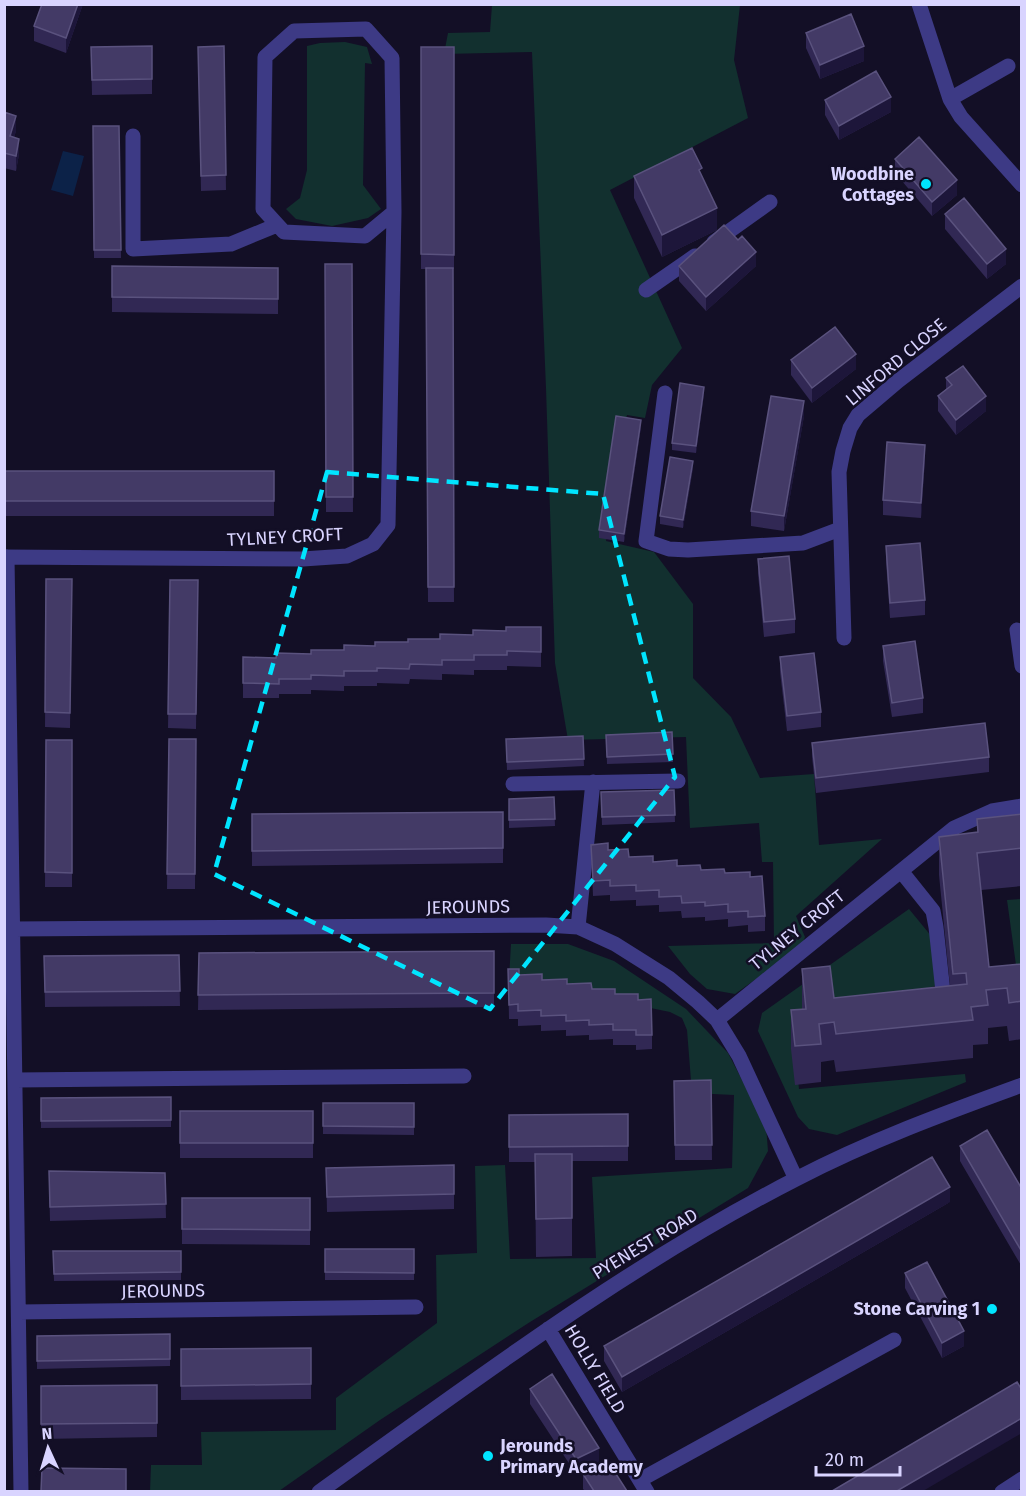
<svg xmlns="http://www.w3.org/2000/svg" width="1026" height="1496" viewBox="0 0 1026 1496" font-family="'Fira Sans',sans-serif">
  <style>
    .green { fill: #12302f }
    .water { fill: #0c2248 }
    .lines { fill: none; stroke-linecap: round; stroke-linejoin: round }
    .minor { stroke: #3d3a85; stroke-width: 15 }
    .wall { fill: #312854 }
    .shaded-wall { fill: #1d163a }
    .building { fill: #433a66; stroke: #5a527e; stroke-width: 1.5 }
    .marked { fill: none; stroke: #00e5ff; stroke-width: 4.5; stroke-dasharray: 12 8; stroke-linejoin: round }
    .poi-dot { fill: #00e5ff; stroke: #130f26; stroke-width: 2 }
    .labels { text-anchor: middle; stroke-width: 5; stroke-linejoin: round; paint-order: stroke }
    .poi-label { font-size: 18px; font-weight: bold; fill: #d9d4ff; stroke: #130f26; text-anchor: end }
    .street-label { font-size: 18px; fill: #d9d4ff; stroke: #130f26 }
  </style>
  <rect width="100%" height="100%" fill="#130f26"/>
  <path class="green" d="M492,5H740L734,60L748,118L610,190L682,348L652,385L645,418L627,415L606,541L654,552L693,604V678L731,717L760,778L814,774L819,845L882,839L796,916L805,937L801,947L735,994L707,989L690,974L668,946L774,943L773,862H762L759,823L690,828L686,737L568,740L555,663L546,388L532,52L444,54L448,33L490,32Z
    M345,42L367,47L372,64L365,63L363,185L381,209L368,218L332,226L296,219L286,209L300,198L307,170V46L320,43Z
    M1021,899V994H1020L1007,900Z
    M909,909L932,937L937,985L794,1040L799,1089L965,1074L966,1082L837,1135L809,1129L798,1117L758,1031L762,1013Z
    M511,944H568L614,961L686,1009L728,1053L766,1126L768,1151L748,1188L530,1322L380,1420L279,1491L150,1492L151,1465H202L201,1432L336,1430V1398L437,1323L436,1255L477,1253L475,1166L505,1165L510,1259L596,1258L592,1177L732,1168L734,1095L692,1093L687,1030L682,1018L670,1012L509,979Z"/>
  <path class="water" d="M63,151L84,156L73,196L51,190Z"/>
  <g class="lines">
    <path class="minor" d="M919,4L950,99L961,117L1022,185
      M950,99L1008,66
      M133,136V249L231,244L277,225
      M714,242L770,202
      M646,290L695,256
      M665,393L646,541L669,549L688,550L803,543L840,529
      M4,557L303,559L347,556L373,544L388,525L394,212L392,58L366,29L294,31L265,57L263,209L284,232L365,236L394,212
      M7,557L21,1492
      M1017,630L1022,666
      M844,638L839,472L843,451L850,428L858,415L898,381L1022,286
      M513,784L678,781
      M901,871L933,911L936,927L944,1001L939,1002
      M578,927L593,782
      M13,929L546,925L578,927L615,944L669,978L698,1002L717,1020L739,1056L796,1179
      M717,1020L954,828L992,811L1022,806
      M15,1080L464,1076
      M19,1312L416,1307
      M548,1329L647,1492
      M640,1480L894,1340
      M319,1492C474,1381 626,1266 796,1179C869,1141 945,1113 1022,1085
      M1002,1492L1022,1479"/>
  </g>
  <path class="wall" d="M83,4L66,53L34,41V26Z
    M806,33L864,61L820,79L806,48Z
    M152,46V94L92,95L91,47Z
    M224,46L226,190L201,191L198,47Z
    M421,47H454V269H453L454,602H428L426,269H421Z
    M825,100L891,112L839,140L825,115Z
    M4,112L16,131L14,137L19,154L16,171L4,168Z
    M93,126H119L121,258H94Z
    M895,159L957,195L932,216L895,173Z
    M634,176H702L717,230L662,257L634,198Z
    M945,214L1006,264L987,279L945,229Z
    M325,264H352L353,512H326Z
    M112,266L278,268V314L112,312Z
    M679,266H756L706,311L679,281Z
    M791,360L856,369L812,403L791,375Z
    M946,378L986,411L956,435L938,411V396L946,389Z
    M704,394L696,453L672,450V443Z
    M804,416L784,531L751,526V511Z
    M641,427L624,542L599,538V530Z
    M925,459L921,518L883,515V500Z
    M693,468L683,528L660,524V516Z
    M4,471H274V516H4Z
    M886,546L925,600V615L890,618L886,561Z
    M758,559L795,619V633L764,637L758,574Z
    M46,579H72L70,728L45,727Z
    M170,580H198L196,729L168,728Z
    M541,627V667L507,666V670H474V675L442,674V680L410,679L409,684L377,683V686H344V691L311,690V694H279V698H243V657L276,658L375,646Z
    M883,646L923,698V713L892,717L883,661Z
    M780,657L821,712V727L787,731L780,672Z
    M672,732L673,762L607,764L606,735Z
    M583,736L584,766L507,770L506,739Z
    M169,739H196L195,889H167Z
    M46,740H72V887H45Z
    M812,743L989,757V772L816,793L812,757Z
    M674,790L675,822L602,825L601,792Z
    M554,797L555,826L509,828V799Z
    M503,812V863L252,866V814Z
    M1022,814V886L981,890L989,967L1022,964V1039L1009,1041L1007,1026L988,1028V1044L973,1045V1058L836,1072L834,1060L821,1062V1082L795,1085L791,1049V1010L802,1009V969L834,998L950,986L939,875V837L977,833V819Z
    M591,845L629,857L701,870L750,877L765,916V931L748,932V925L728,927V919L705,921V917L682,918L681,911L659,912V905L636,906V900L610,901V895L593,896Z
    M494,951V1007L198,1010L199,953Z
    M179,955L180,1006L45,1007L44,956Z
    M508,969L519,975L567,984L638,1000L652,1035V1049L636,1050V1045H613V1039L589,1040V1035L566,1036V1030L541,1031V1025L518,1026V1019H509Z
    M711,1080L712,1160H675L674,1081Z
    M171,1097V1127L41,1128V1098Z
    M323,1103H414V1135L323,1134Z
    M180,1111H313V1158H180Z
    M628,1114V1161H572V1256L536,1257L535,1162H509V1115Z
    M960,1146L1022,1189V1267L960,1161Z
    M454,1165V1209L327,1212L326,1168Z
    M165,1173L166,1218L50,1221L49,1186Z
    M182,1198H310V1245L182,1244Z
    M950,1202L622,1392L604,1361V1346Z
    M325,1249H414V1280H325Z
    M53,1251H181V1280L54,1281Z
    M905,1273L964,1346L942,1358L905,1288Z
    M170,1334V1366L37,1369V1336Z
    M311,1348V1399L181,1400V1349Z
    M157,1385V1437L41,1439V1386Z
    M530,1389L599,1462L576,1474L530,1404Z
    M583,1474L627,1491H585L583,1489Z"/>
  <path class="shaded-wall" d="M78,4H83L66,53V38Z
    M864,46V61L820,79V65Z
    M891,97V112L839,140V126Z
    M16,116V131L10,151V136Z
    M19,139V154L16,171V156Z
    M957,180V195L932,216V202Z
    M717,208V230L662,257V235Z
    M1006,249V264L987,279V264Z
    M756,252V266L706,311V297Z
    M856,354V369L812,403V388Z
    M704,387V394L696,453V446Z
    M986,396V411L956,435V420Z
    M804,401V416L784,531V516Z
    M641,420V427L624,542V534Z
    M925,445V459L921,518V503Z
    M693,461V468L683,528V520Z
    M950,1187V1202L622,1392V1377Z
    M964,1331V1346L942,1358V1343Z
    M1022,1418V1433L923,1491H897Z
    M599,1448V1462L576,1474V1459Z"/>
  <path class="building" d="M42,4H78L66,38L34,26Z
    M851,14L864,46L820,65L806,33Z
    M152,46V79L92,80L91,47Z
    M224,46L226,175L201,176L198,47Z
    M421,47H454V255L421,254Z
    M876,71L891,97L839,126L825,100Z
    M4,112L16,116L10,136L19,139L16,156L4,153Z
    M93,126H119L121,250H94Z
    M919,137L957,180L932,202L895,159Z
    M692,148L702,168L699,170L717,208L662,235L634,176Z
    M964,198L1006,249L987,264L945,214Z
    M724,225L738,240L742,236L756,252L706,297L679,266Z
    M325,264H352L353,497H326Z
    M112,266L278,268V299L112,297Z
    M426,268H453L454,587H428Z
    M835,327L856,354L812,388L791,360Z
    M963,366L986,396L956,420L938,396L952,385L946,378Z
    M680,383L704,387L696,446L672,443Z
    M771,396L804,401L784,516L751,511Z
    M616,416L641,420L624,534L599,530Z
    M887,442L925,445L921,503L883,500Z
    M670,457L693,461L683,520L660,516Z
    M4,471H274V501H4Z
    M920,543L925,600L890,603L886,546Z
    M789,556L795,619L764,622L758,559Z
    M46,579H72L70,713L45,712Z
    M170,580H198L196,714H168Z
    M506,627H541V652L507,651V655H474V660H442V665L410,664L409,669L377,668V671H344V676L311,675V679H279V684L243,683V657L276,658L277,653L311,654V650H344V645L375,646V642H408V639H440V634L473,635V630L506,631Z
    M915,641L923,698L892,703L883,646Z
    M814,653L821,712L787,716L780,657Z
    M985,723L989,757L816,778L812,743Z
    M672,732L673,754L607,757L606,735Z
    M583,736L584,759L507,762L506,739Z
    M169,739H196L195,874H167Z
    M46,740H72V873L45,872Z
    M674,790L675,815L602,817L601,792Z
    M554,797L555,819L509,820V799Z
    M503,812V848L252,851V814Z
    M1022,814V848L977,853L989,967L1022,964V1001L1009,1003L1007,988L986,990L988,1005L971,1007L973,1020L836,1034L834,1022L819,1024L821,1044L795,1046L791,1010L806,1009L802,969L830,966L834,998L967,984L966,973L953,974L939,837L978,832L977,819Z
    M608,843V850L628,849L629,857L653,856V862L677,860V866L700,865L701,870L724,869L725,873L750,872V877L762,876L765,916L748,917V911L728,912V904L705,906V902L682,903L681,896L659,897V890L636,891V885L610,886V880L593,881L591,845Z
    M494,951V993L198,995L199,953Z
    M179,955L180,991L45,992L44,956Z
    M508,969H519V975L542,974V980L567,979V984L591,983L592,989H615V994H638V1000L651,999L652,1035H636V1030H613V1024L589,1025V1020L566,1021V1015L541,1016V1010L518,1011V1004L509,1005Z
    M711,1080L712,1145H675L674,1081Z
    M171,1097V1120L41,1121V1098Z
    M323,1103H414V1127L323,1126Z
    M180,1111H313V1143H180Z
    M628,1114V1146L509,1147V1115Z
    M987,1130L1022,1189V1252L960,1146Z
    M535,1154H572V1218L536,1219Z
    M932,1157L950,1187L622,1377L604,1346Z
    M454,1165V1194L327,1197L326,1168Z
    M49,1171L165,1173L166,1204L50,1207Z
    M182,1198H310V1230L182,1229Z
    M325,1249H414V1273L325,1272Z
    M53,1251H181V1272L54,1274Z
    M927,1262L964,1331L942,1343L905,1273Z
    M170,1334V1359L37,1361V1336Z
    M311,1348V1384L181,1386V1349Z
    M552,1374L599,1448L576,1459L530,1389Z
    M1017,1382L1022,1390V1418L897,1491H832Z
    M157,1385V1423L41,1424V1386Z
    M607,1460L627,1491H594L583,1474Z
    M42,1468L126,1469V1491H41Z"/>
  <path class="marked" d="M327,472L603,494L675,777L490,1009L214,874Z"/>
  <g class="poi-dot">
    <circle cx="926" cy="184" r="6"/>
    <circle cx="992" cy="1309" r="6"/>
    <circle cx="488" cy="1456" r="6"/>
  </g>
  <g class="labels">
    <g class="poi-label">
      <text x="914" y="180">Woodbine<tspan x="914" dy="21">Cottages</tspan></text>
      <text x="980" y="1315">Stone Carving 1</text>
      <text x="500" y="1452" text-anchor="start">Jerounds<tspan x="500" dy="21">Primary Academy</tspan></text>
    </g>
    <g class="street-label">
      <text transform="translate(896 362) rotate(-40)" y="6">LINFORD CLOSE</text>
      <text transform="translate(285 537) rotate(-3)" y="6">TYLNEY CROFT</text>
      <text transform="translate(468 907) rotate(-1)" y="6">JEROUNDS</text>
      <text transform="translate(797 930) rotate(-39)" y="6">TYLNEY CROFT</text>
      <text transform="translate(645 1244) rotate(-31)" y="6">PYENEST ROAD</text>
      <text transform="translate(163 1291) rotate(-1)" y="6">JEROUNDS</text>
      <text transform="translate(595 1369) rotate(59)" y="6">HOLLY FIELD</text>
    </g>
  </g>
  <rect width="1026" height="1496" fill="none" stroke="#d9d4ff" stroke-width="12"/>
  <g transform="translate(48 1448) rotate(356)" stroke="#130f26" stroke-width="4.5" paint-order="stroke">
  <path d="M0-4.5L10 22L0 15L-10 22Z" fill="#d9d4ff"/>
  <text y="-9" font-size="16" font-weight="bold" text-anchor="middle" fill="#d9d4ff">N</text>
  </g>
  <path d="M816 1466v9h84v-9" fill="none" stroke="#d9d4ff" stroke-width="3"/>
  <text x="825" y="1466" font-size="18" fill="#d9d4ff" stroke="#130f26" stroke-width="4.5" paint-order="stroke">20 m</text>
</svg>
